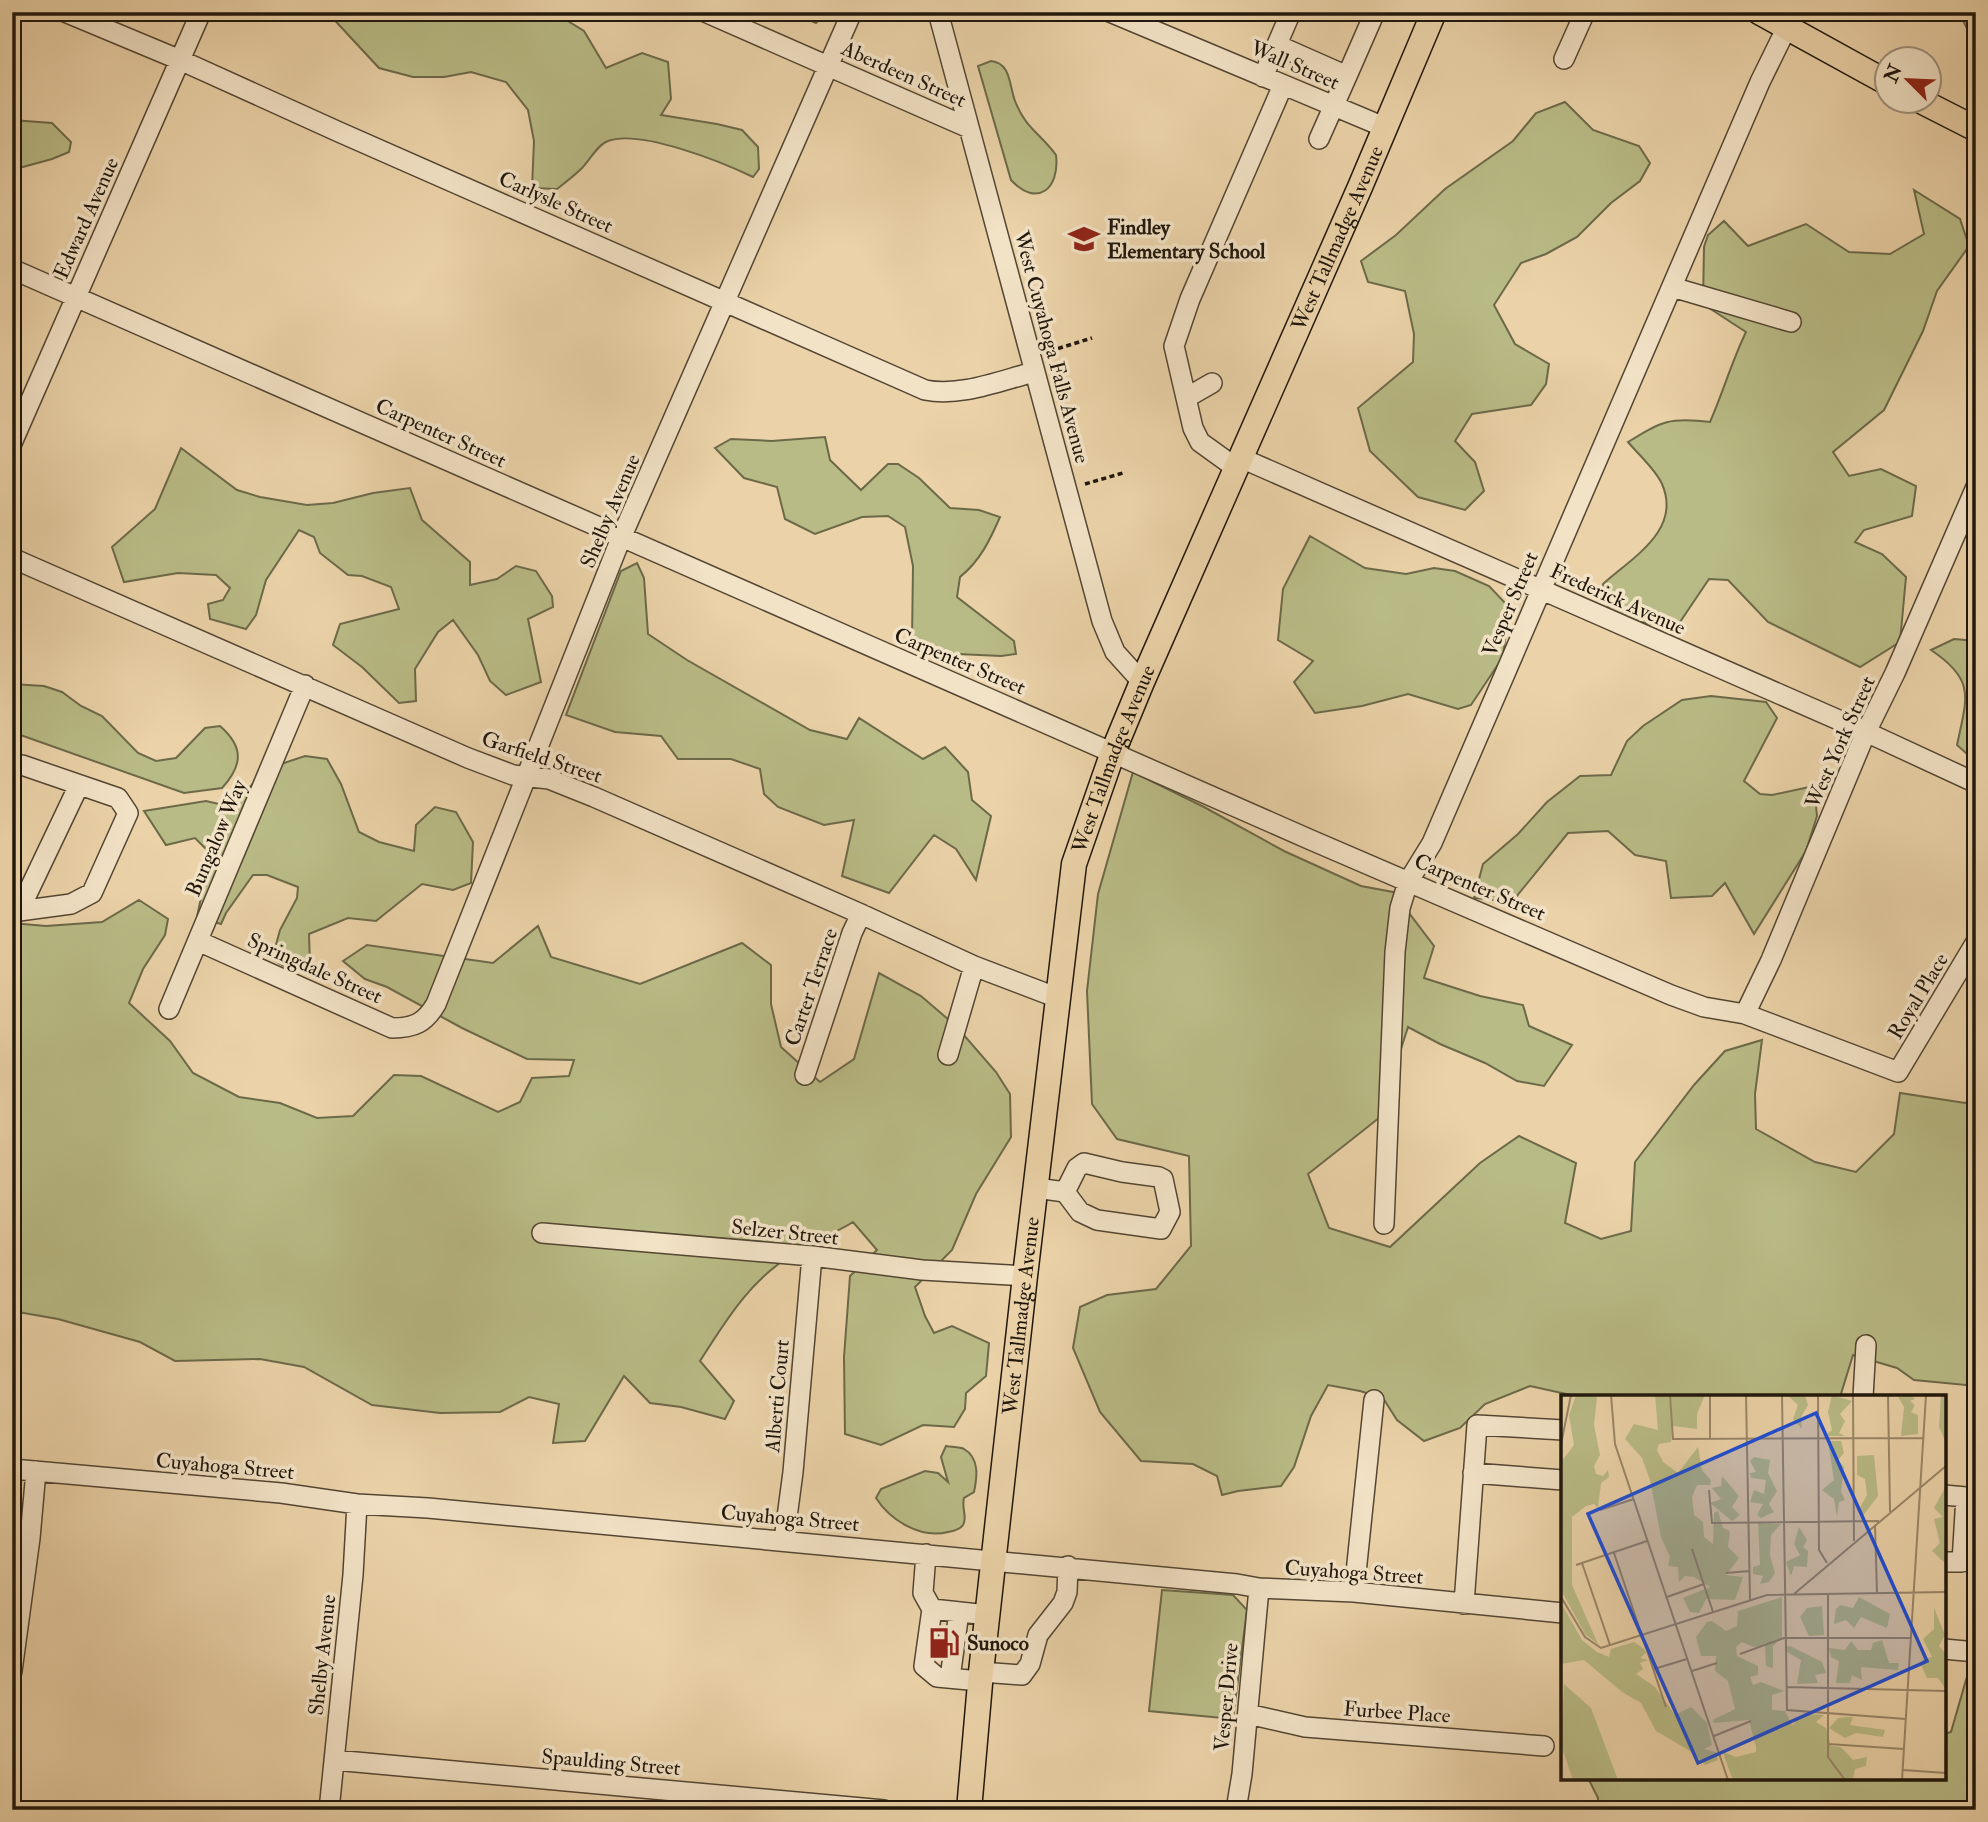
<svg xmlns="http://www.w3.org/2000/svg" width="1988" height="1822" viewBox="0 0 1988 1822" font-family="'IM FELL Double Pica',serif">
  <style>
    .green { fill: #b9bb86; stroke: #6c6949; stroke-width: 2 }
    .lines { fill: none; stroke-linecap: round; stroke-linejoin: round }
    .minor-casing { stroke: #534633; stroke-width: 22 }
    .major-casing { stroke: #20170c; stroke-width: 27 }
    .path { stroke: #20170c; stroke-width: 3.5; stroke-dasharray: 5 3.5; stroke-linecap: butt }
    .minor { stroke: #f2e2c6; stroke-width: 19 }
    .major { stroke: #ebd2a8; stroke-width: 24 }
    .labels { text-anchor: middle; stroke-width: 7; stroke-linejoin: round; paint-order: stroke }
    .street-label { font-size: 21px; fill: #20170c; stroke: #f2e2c6 }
    .poi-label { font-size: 21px; font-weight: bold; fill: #20170c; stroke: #f2e2c6; text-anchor: start }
    .inset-road { fill: none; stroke: #9a876a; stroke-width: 2 }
    .view { fill: #1d4ed8; fill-opacity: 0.15; stroke: #1d4ed8; stroke-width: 3.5 }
    .inset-edge { fill: none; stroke: #20170c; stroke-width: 3.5 }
  </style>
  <rect width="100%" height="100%" fill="#ebd2a8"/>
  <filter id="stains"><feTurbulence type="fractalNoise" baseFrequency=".00286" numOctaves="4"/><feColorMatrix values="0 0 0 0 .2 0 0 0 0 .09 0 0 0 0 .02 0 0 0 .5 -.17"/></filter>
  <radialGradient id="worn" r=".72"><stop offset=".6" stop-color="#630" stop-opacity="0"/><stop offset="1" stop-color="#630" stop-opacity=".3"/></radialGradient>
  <path class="green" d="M327,12H553L584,31L606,68L642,53L668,62L671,99L661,115L717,124L742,130L758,147L759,169L753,177C722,162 640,129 608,141C598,144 590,160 582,168C575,175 566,182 557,189L532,188L534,141L528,110L506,82L471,72L444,77H413L379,68Z
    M791,12H827L816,23Z
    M1976,12V40L1972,38L1959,13Z
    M991,61C1011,63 1009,85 1015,101C1026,129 1040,133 1056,155C1060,189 1037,208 1011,180L978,66Z
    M1565,102L1593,130L1639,146L1650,163L1640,181L1611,203L1577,237L1546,254L1521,263L1494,305L1515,344L1549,364L1546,384L1531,405L1472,414L1455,441L1475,462L1484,491L1465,510L1418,497L1370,451L1358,408L1413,362L1414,334L1405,291L1368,282L1361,261L1396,235L1445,189L1513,141L1536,113Z
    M12,120L52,123L71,142L69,152L52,159L12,170Z
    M1914,190L1960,219L1969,246L1937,291L1923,331L1884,410L1833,452L1849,476L1881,469L1916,486L1912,516L1864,530L1855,542L1882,554L1906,577L1900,642L1860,667L1768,622L1728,580L1709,579L1676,628L1639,622L1609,610L1603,584C1633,557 1682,530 1662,484C1656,470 1638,454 1628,442C1662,421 1670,417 1710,422C1723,392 1732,361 1746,332L1703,304L1704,247L1708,235L1724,221L1748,246L1806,224L1849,252L1890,254L1924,234Z
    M825,437L830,460L861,490L888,464H898L919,478L950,508L979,510L1000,517C990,540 980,561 960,577L957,597L1014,641L1016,654L1001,656L936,653L912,641L913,566L905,527L888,516L862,517L815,534L785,519L777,487L744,478L715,448L731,439L772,441Z
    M181,448L237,490L260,497L307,505L333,503L373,493L410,488L422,520L470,562V585L497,579L516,566L536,571L552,596L553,607L528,619L541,682L506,695L490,681L478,655L453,620L438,632L415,669L416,701L399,703L362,667L333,645L340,624L399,609L391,587L362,576L348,575L320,553L314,537L299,530L266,580L256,615L246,629L210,619L208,604L223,600L230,588L216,575L178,573L124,582L112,547L155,509Z
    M1310,536L1365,568L1406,574L1434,568L1455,571L1489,586L1509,607L1503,657L1471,705L1458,709L1408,694L1362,706L1315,713L1294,682L1313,661L1278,640L1283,589Z
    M637,563L644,578L648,634L687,660L810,730L847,739L859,718L923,759L945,747L968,772L972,800L991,816L976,880L956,849L934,835L889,893L842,876L854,820L824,825L778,807L764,794L760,769L731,759H678L661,736L615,732L566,715L621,571Z
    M1954,639L1976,641V762L1957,745C1967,697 1976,680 1931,650Z
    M12,684L44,686L62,692L81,706L102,716L138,753L156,761L176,758L205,728L220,726C244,747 243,765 222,788L184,793L12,732Z
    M1711,696L1766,702L1777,718L1744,781L1760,794L1772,795L1814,786L1817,816L1806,851L1754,934L1725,883L1712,896L1671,898L1666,861L1635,855L1608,831L1568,833L1512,902L1474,898L1483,864L1518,834L1547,802L1580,776L1611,775L1627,741L1643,726L1682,700Z
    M305,756L327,759L341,784L359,832L379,842L414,851L416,825L435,807L456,812L473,842L471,883L453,890L422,884L376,921L348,918L309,934L310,965L292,971L272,959L280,930L297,898L298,887L267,875H253L226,913L221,924L197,917L210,853L195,838L166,845L144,811L206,801L232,807L266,769Z
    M1133,772L1204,807L1284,851L1361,886L1393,892L1434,946L1424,978L1480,996L1523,1005L1529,1026L1572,1045L1544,1086L1517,1081L1485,1063L1440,1044L1408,1027L1379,1118L1308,1174L1329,1228L1390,1247L1480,1163L1519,1136L1576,1163L1565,1223L1601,1239L1631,1231L1635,1162L1694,1085L1725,1051L1762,1040L1755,1094L1756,1129L1815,1162L1856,1172L1894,1134L1900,1093L1965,1103L1976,1098V1386L1914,1380L1897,1368L1853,1355L1840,1397H1580L1530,1386L1485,1404L1460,1428L1424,1441L1397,1420L1383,1398L1360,1391L1328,1385L1311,1416L1294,1467L1281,1486L1238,1491L1222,1495L1217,1476L1193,1464L1141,1461L1100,1412L1073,1348L1080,1307L1107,1295L1156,1289L1191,1246L1189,1156L1117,1139L1092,1104L1087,991L1098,894Z
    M139,900L168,919L165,935L143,969L129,1003L170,1041L193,1073L239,1097L280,1103L317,1118L353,1116L394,1075L421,1076L498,1112L520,1102L532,1078L569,1076L574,1060L527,1059L462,1028L387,987L365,979L343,961L367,945L493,963L538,926L551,957L640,984L742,943L771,965V1004L781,1047L820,1082L854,1059L879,973L921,996L956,1026L996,1072L1010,1094L1011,1137L976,1194L952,1250L915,1287L925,1316L934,1333L952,1326L989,1343L986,1376L966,1393L965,1409L954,1427L923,1425L881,1445L845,1434L844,1357L850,1276L877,1250L853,1222C836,1233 817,1239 800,1249C752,1278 729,1315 700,1361L734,1401L725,1419L681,1407L650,1403L624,1376L585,1441L553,1443L559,1404L529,1397L500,1412L440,1413L372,1405L304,1367L260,1359L175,1361L140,1342L58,1319L12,1311V923L46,926L102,922Z
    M946,1446C951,1447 960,1447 964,1449C980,1458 977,1478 974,1492L964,1498C961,1507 968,1518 963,1525C960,1530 953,1531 948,1532C920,1539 890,1520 876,1498L881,1489L925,1471L938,1473L948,1482L941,1457Z
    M1162,1590L1233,1595L1247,1610L1233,1719L1149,1711Z
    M1968,1673H1976V1802L1948,1810H1598V1798L1588,1778H1944V1734L1951,1732Z"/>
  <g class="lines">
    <defs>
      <path id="minor" d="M65,12L180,60L339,132L925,390C961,397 999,381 1034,372
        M705,12L969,128
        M938,12L1102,621L1115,652L1142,682
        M1110,12L1384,127
        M1277,45L1347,76L1319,139
        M1564,59L1585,12
        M1347,76L1375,12
        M1263,77L1291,12
        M12,269L1311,840L1671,995L1704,1007L1745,1014L1898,1072L1976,942
        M1672,287L1791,322
        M1186,398L1212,383
        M12,443L201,12
        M1241,458L1866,732L1976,783
        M1236,468L1200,442L1193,428L1174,346L1190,299L1283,85
        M12,558L468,758L513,775L549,779L594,797L861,914L974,966L1058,998
        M12,765H22L118,798L128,813L92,893L71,904L19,911L12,908
        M19,911L79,785
        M198,941L392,1028C414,1028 425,1023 436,1004L621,538L852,12
        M169,1009L305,685
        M1745,1014L1771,960L1866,732L1895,673L1976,487
        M948,1055L974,966
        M805,1075L852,933L861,914
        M1036,1188L1065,1192L1080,1212L1097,1220L1161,1229L1170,1212L1163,1179L1159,1177L1122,1172L1084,1163L1077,1168L1065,1192
        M1384,1224L1395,952L1400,908L1408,882L1432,843L1760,82L1787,27
        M542,1233L812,1256L922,1270L1025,1276
        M1863,1397L1866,1345
        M12,1469L281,1493L357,1504L428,1508L1237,1584L1259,1588L1354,1592L1563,1613
        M1473,1473L1563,1480
        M1944,1495L1966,1497L1962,1562H1944
        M784,1540L793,1472L812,1256
        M926,1554L923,1593L932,1609L988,1615
        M1354,1592L1374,1400
        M1464,1604L1477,1425L1563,1430
        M932,1609L924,1666L937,1677L980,1681
        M1944,1649L1976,1652
        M12,1671L30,1538L36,1471
        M981,1672L1022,1675L1030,1664L1038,1635L1063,1603L1067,1592L1068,1566
        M950,1678L959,1612
        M1248,1714L1305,1727L1544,1746
        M334,1760L884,1810
        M329,1810L353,1575L357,1504
        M1236,1810L1242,1774L1259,1588"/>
      <g id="major">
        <path d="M1759,12L1886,82"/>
        <path d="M1923,102L1976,129"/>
        <path id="s1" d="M969,1810L981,1672L1025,1276L1074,864L1113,752L1142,682L1360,187L1434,12"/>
      </g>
    </defs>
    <use href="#minor" class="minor-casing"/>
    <use href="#major" class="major-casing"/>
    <path class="path" d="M1050,351L1092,338
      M1085,484L1123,473"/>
    <use href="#minor" class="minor"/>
    <use href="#major" class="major"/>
  </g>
  <defs>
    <symbol id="school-bare" viewBox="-9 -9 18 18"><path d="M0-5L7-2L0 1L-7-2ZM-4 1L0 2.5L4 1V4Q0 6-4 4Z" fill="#8f2418" stroke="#f2e2c6" stroke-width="2.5" paint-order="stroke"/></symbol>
    <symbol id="fuel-bare" viewBox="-9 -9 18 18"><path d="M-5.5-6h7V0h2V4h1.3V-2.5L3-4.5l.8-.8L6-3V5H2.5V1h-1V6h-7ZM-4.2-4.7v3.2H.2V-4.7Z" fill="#8f2418" stroke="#f2e2c6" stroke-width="2.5" paint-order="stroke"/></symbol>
  </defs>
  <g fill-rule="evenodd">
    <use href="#school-bare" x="1062" y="217" width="44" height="44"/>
    <use href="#fuel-bare" x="922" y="1621" width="44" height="44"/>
  </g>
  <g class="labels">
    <g class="street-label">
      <text transform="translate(1295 65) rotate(23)" y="7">Wall Street</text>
      <text transform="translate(904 74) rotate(24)" y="7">Aberdeen Street</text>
      <text transform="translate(556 202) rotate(24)" y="7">Carlysle Street</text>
      <text transform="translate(86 218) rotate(-66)" y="7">Edward Avenue</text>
      <text dy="7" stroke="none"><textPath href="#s1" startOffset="1631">West Tallmadge Avenue</textPath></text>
      <text transform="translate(1052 347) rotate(75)" y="7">West Cuyahoga Falls Avenue</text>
      <text transform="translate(441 433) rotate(24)" y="7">Carpenter Street</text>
      <text transform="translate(610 511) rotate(-67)" y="7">Shelby Avenue</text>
      <text transform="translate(1618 599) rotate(24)" y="7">Frederick Avenue</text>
      <text transform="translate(1510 604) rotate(-67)" y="7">Vesper Street</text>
      <text transform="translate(960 661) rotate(23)" y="7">Carpenter Street</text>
      <text transform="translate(1840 742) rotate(-66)" y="7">West York Street</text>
      <text transform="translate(542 757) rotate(18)" y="7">Garfield Street</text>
      <text dy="7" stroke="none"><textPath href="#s1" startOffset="1064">West Tallmadge Avenue</textPath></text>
      <text transform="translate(216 838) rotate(-67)" y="7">Bungalow Way</text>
      <text transform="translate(1480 887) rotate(23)" y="7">Carpenter Street</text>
      <text transform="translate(315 968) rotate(24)" y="7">Springdale Street</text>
      <text transform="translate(811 987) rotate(-71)" y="7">Carter Terrace</text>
      <text transform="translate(1918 996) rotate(-59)" y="7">Royal Place</text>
      <text transform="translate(785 1232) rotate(6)" y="7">Selzer Street</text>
      <text dy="7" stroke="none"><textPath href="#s1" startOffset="497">West Tallmadge Avenue</textPath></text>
      <text transform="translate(777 1396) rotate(-85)" y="7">Alberti Court</text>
      <text transform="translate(225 1466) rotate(5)" y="7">Cuyahoga Street</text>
      <text transform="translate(790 1518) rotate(5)" y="7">Cuyahoga Street</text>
      <text transform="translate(1354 1572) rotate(4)" y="7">Cuyahoga Street</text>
      <text transform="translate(322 1655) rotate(-84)" y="7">Shelby Avenue</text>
      <text transform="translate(1226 1697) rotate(-85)" y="7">Vesper Drive</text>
      <text transform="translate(1397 1712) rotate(4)" y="7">Furbee Place</text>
      <text transform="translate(611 1762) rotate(5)" y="7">Spaulding Street</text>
    </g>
    <g class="poi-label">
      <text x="1107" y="234">Findley<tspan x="1107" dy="24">Elementary School</tspan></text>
      <text x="967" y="1650">Sunoco</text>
    </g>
  </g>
  <g transform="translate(1561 1395)">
    <rect width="385" height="385" fill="#ebd2a8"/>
    <path d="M15,0L36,2L33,30L39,60L33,71L35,79L42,81L47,75L48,82L40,88L37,113L33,109L25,111L11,122V190L37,249L24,239L0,195V67L13,50L8,20ZM94,0H144L136,19V34L112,31L110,47L98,49L96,55L102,67L117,78L137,52L141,75L150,85L149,90H136L131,102L133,120L142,127L143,142L152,149L153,118L157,116L162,133L169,136L167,152L178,163L165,180L182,182L174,205L145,204L138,218L129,217L122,203L149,192L133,182L124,181L118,187L117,172L107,171L109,162L100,142L89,85L81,63L64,44L73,29L97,35ZM226,0H244L247,10L240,22L241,34L232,24L237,10ZM271,0L291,6L279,19L284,26L278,38L284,41H264L271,35L267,17ZM349,0L354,4L349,6L354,10L350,17L357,20V39L340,41L343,12L337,2ZM380,0H385V48L378,32ZM267,46H280L283,58L277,65L283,72L280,97L284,105L278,107L276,122L273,104L261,95L273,85ZM313,60L317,101L301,122L297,116L306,100L304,84L296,80V61ZM193,62L209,65L207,78L216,96L208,109L213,117L200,123L196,120L202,109L189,107L193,95L203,99L205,85L190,83L189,78L195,77L189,66ZM161,81L178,101L171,112L179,120L171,126L149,108L160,104L151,93L160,91ZM385,91L383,138L385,169L371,156L379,148L373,124L382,122L373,113ZM197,128L220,129L210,140L209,160L214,178L208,187L199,189L202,181L192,179V172L199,170ZM238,132L246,145L242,152L247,156L246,172L233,171L230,181L225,167L239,160L233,149ZM221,202V242L212,251V273L205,271L204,251L192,252L181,247L175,252L176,261L197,271V280L189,282L192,290L200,287L223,296L211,300V315L224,316L231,330L243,319L263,320L255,327L265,333L270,351L280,352L292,365L306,362L305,371L294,374L292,384L172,385L167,372L162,357L175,362L195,357V352L188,325L153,328L152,325L174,314L167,286L154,276L155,261H140L135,242L146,227L151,226L165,236L176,231L177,216ZM298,202L329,219L326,233L300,222L293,233L285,225L273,229L275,214L279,210L292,213ZM0,208L21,245L36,257L48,262L50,254L73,247L83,254L85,258L79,263L87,265L79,268L82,274L75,279L94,292L114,320L130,312L146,328L151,350L143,354L155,357L157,365L144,370L134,359L95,336L80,308L61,297L23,265L0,269ZM261,211L263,240L248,241L239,222L246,213ZM373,213L384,240L378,251L385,259L384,293L377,283H366L360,270L362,264L371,262L362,244L373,234ZM321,245L328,268H338L337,275L300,272L301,285L291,280L289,288H275L278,266L270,262L268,253L284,255L290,246L297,255H310L312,248ZM229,251L261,267L265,278L254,280L257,288L236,289L240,265L226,257L224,252ZM3,289L30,313L57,385H12L0,350ZM288,322H292L289,330L324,335L322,342L295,338L284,343L268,333L277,323Z" fill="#b9bb86"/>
    <path class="inset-road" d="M50,0L54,49L167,385M109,0L112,44L362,43M149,0V44M185,0L189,205M221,0L226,315L345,324M257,0L258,155L266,168M292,0L293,146M327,0L329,117M0,49L10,0M148,95L151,128L318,126M39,115L73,104M314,130L316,198M131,154L152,217M53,158L105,312M21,168L49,250M15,170L86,146M165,178L188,176M233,199L385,71M267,200V362L284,385M0,202L24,242L40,253L206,200L385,197M106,202L143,189M179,259L223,243H349M93,274L126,264M131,276L156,268M225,292L385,296M153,341L190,326M267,349L343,354M342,375L385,378M341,385L365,0"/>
    <path class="view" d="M255,18L366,266L137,368L27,119Z"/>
    <rect width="385" height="385" class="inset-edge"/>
  </g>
  <rect width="1988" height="1822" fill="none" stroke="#ebd2a8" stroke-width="42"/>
  <rect x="14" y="14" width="1960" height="1794" fill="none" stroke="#20170c" stroke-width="3.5"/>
  <rect x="21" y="21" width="1946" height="1780" fill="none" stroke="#20170c" stroke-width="2"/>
  <g transform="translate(1908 80) rotate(294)"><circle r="33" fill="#f2e2c6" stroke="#9e917c" stroke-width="2"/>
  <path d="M0-5L12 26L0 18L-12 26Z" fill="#8f2418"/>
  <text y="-10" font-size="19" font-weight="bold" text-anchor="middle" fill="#20170c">N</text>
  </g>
  <rect width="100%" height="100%" filter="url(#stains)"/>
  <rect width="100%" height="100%" fill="url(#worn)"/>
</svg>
